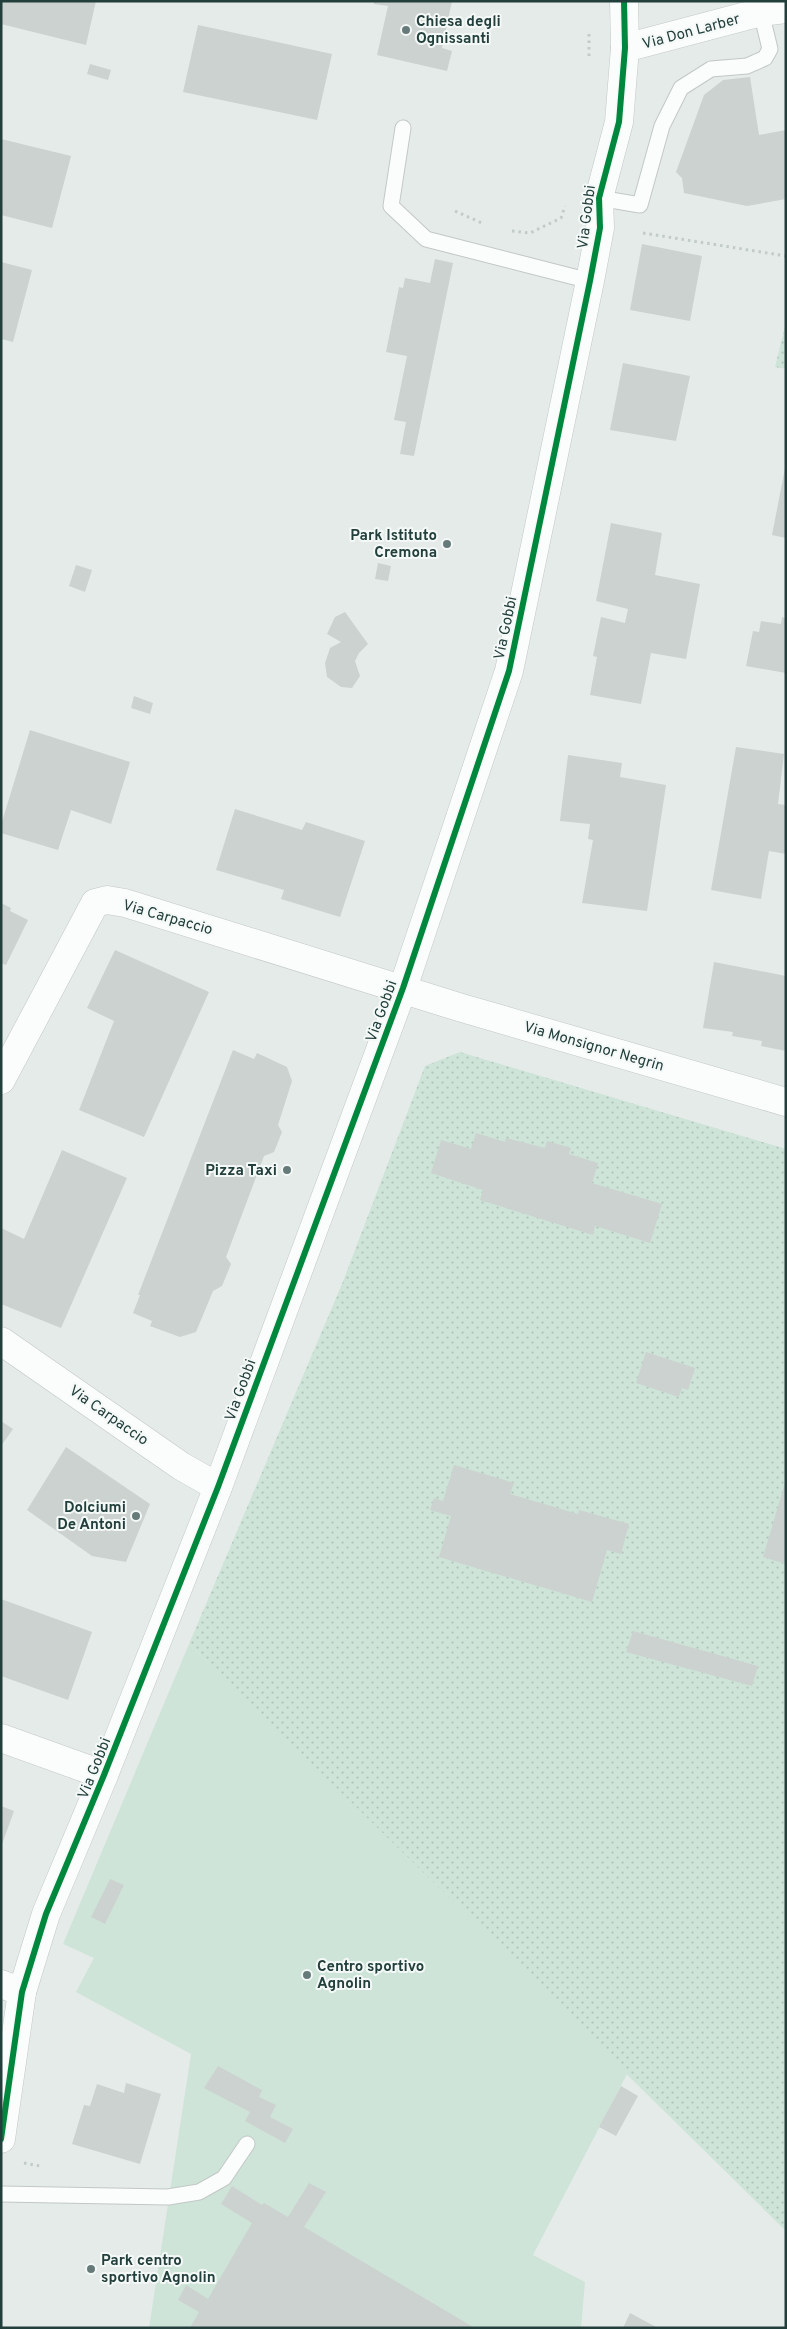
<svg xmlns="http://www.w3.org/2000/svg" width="787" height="2329" viewBox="0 0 787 2329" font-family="Overpass,sans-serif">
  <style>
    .grass { fill: url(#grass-dots) }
    .garden { fill: #cee4d8 }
    .building { fill: #ccd2d0 }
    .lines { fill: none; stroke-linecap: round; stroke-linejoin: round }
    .lane-casing { stroke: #c2c8c6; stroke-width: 17 }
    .street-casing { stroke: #c2c8c6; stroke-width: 29 }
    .secondary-casing { stroke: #c1c8c6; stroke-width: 29 }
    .path { stroke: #c1cbc9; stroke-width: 3; stroke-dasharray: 2.5 4; stroke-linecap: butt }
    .lane { stroke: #fbfcfc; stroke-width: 15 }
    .street { stroke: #fbfcfc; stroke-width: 28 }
    .secondary { stroke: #fbfcfc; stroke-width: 28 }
    .cycleway-casing { stroke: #f4f9f7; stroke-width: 9 }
    .cycleway { stroke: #00873e; stroke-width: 6 }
    .poi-dot { fill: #667b79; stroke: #f4f9f7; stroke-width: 2 }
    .labels { text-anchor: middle; stroke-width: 4; stroke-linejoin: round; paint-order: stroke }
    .poi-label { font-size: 15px; font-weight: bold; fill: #223f3c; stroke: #f4f9f7; text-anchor: start }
    .street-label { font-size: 15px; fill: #223f3c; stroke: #f4f9f7 }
  </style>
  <defs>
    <pattern id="grass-dots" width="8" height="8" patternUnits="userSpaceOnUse" patternTransform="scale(1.25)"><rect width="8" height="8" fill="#cee4d8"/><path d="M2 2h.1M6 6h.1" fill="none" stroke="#b1c5ba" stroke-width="1.8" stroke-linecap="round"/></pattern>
  </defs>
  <rect width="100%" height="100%" fill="#e5ebe9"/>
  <path class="grass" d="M786,322V369L775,367Z
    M460,1052L786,1149V2231L189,1644L342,1284L425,1066Z"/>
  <path class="garden" d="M189,1644L628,2072L533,2255L585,2282L581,2328H149L191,2054L76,1992L94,1958L63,1944Z"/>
  <path class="building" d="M1,1H96L86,45L1,24Z
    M374,1H452L442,48L452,51L447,71L377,55L388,6L374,4Z
    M198,25L332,54L317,120L183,92Z
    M90,64L111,70L108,80L87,74Z
    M750,77L759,135L786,130V199L747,206L684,193L682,178L676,172L704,95L723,80Z
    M1,139L71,156L52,228L1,215Z
    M642,244L702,256L690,321L630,310Z
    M435,259L453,263L414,456L400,454L406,422L394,420L407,356L386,352L399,287L403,288L405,278L430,283Z
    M1,262L32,270L13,342L1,339Z
    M623,363L690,376L676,441L610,430Z
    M785,468H786V538L772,535Z
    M611,523L662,533L655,575L700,584L686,659L651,653L641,704L590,695L597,657L593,656L601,617L625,623L628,609L596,601Z
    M378,563L391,566L388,581L375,579Z
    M76,565L92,570L85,592L69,586Z
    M345,612L368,644L359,653L355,661L360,676L352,688L341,687L327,677L325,663L330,648L341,642L327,634L335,617Z
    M782,617L786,618V673L746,666L753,631L759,632L761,621L781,624Z
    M134,696L153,703L150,714L131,708Z
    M30,730L130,762L111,824L71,810L58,850L1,833V825Z
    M736,747L784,754L778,804L786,805V854L769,851L761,899L711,890Z
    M568,755L622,763L620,777L666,785L647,911L582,903L593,840L588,839L590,824L560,821Z
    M235,809L302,830L306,822L365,841L340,917L281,899L284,890L216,870Z
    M1,903L11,908L10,911L28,920L6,965L1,963Z
    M115,950L209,992L144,1137L79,1110L114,1021L87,1008Z
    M714,962L786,976V1051L761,1046L762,1041L732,1036L733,1032L703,1028Z
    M233,1050L254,1059L257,1053L287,1067L292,1081L278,1125L282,1132L274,1152L264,1156L226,1257L231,1264L222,1286L213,1291L196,1332L180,1337L150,1326L152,1321L133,1313L140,1295H138Z
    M476,1133L505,1142L506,1138L545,1148L547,1141L571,1148L569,1154L598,1163L592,1183L662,1204L650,1243L595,1226L593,1235L480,1200L483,1190L431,1173L441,1140L471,1149Z
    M62,1150L127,1178L61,1328L1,1304V1228L24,1239Z
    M646,1352L695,1368L688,1390L682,1388L679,1397L636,1383Z
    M1,1421L13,1429L1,1446Z
    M66,1447L150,1504L126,1562L92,1556L27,1510Z
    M454,1465L514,1483L510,1494L578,1514L579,1510L629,1524L621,1554L607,1550L592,1602L439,1557L451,1516L430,1510L434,1498L443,1501Z
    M785,1483H786V1564L763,1557Z
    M1,1599L92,1632L68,1700L1,1676Z
    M633,1631L758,1666L752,1686L626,1652Z
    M1,1806L14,1811L1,1847Z
    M110,1879L124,1885L105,1924L91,1917Z
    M218,2066L262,2090L259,2097L276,2105L270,2117L293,2129L285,2143L245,2121L250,2112L204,2088Z
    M126,2083L161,2094L140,2164L72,2144L84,2105L90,2106L97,2084L124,2093Z
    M621,2086L638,2096L616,2136L599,2127Z
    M309,2183L326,2192L304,2227L475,2328H190L199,2312L178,2300L186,2285L208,2299L252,2223L221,2204L232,2186L262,2205L264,2203L288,2217Z
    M630,2313L658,2328H623Z"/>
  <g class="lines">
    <defs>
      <path id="lane" d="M403,128L391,206L426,239L590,281
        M599,198L640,205L662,126L681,88L711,69L747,66L765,58L770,49L761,12
        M1,2194L168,2197L199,2192L224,2178L247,2144"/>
      <path id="street" d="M625,48L761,12L786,9
        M1,1080L95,903L107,900L125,903L462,1008L786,1102
        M1,1341L181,1466L218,1487
        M1,1738L104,1775
        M1,1984L22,1992"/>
      <path id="secondary" d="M1,2139L22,1992L46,1914L104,1775L218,1487L403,988L509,671L590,281L600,228L599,198L619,122L625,48L624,1"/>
    </defs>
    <use href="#lane" class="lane-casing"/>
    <use href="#street" class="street-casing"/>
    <use href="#secondary" class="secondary-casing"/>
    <path class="path" d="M589,56V32
      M455,211L482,223
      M512,231L530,233L561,218L565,206
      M643,233L786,256
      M24,2163L40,2166"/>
    <use href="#lane" class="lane"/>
    <use href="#street" class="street"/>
    <use href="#secondary" class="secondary"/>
    <defs>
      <path id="cycleway" d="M1,2139L22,1992L46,1914L104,1775L218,1487L403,988L509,671L590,281L600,228L599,198L619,122L625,48L624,1"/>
    </defs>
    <use href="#cycleway" class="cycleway-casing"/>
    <use href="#cycleway" class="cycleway"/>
  </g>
  <g class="poi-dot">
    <circle cx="406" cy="30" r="5"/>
    <circle cx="447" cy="544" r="5"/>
    <circle cx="287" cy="1170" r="5"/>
    <circle cx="136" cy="1516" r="5"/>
    <circle cx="307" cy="1975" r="5"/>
    <circle cx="91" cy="2269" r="5"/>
  </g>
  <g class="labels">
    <g class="poi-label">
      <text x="416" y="26">Chiesa degli<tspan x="416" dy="17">Ognissanti</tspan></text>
      <text x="437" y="540" text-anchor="end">Park Istituto<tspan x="437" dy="17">Cremona</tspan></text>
      <text x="277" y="1175" text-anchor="end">Pizza Taxi</text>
      <text x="126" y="1512" text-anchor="end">Dolciumi<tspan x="126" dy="17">De Antoni</tspan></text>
      <text x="317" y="1971">Centro sportivo<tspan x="317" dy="17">Agnolin</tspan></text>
      <text x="101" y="2265">Park centro<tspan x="101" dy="17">sportivo Agnolin</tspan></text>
    </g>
    <g class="street-label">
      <text transform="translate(691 31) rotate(-15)" y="5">Via Don Larber</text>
      <text transform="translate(586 217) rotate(-83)" y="5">Via Gobbi</text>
      <text transform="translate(505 628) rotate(-78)" y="5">Via Gobbi</text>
      <text transform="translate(168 917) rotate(16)" y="5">Via Carpaccio</text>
      <text transform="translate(381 1011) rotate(-70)" y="5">Via Gobbi</text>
      <text transform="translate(594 1046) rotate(16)" y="5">Via Monsignor Negrin</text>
      <text transform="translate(240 1390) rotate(-70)" y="5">Via Gobbi</text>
      <text transform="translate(109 1415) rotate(35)" y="5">Via Carpaccio</text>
      <text transform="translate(94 1768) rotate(-68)" y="5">Via Gobbi</text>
    </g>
  </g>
  <rect width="787" height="2329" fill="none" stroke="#223f3c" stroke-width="5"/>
</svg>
